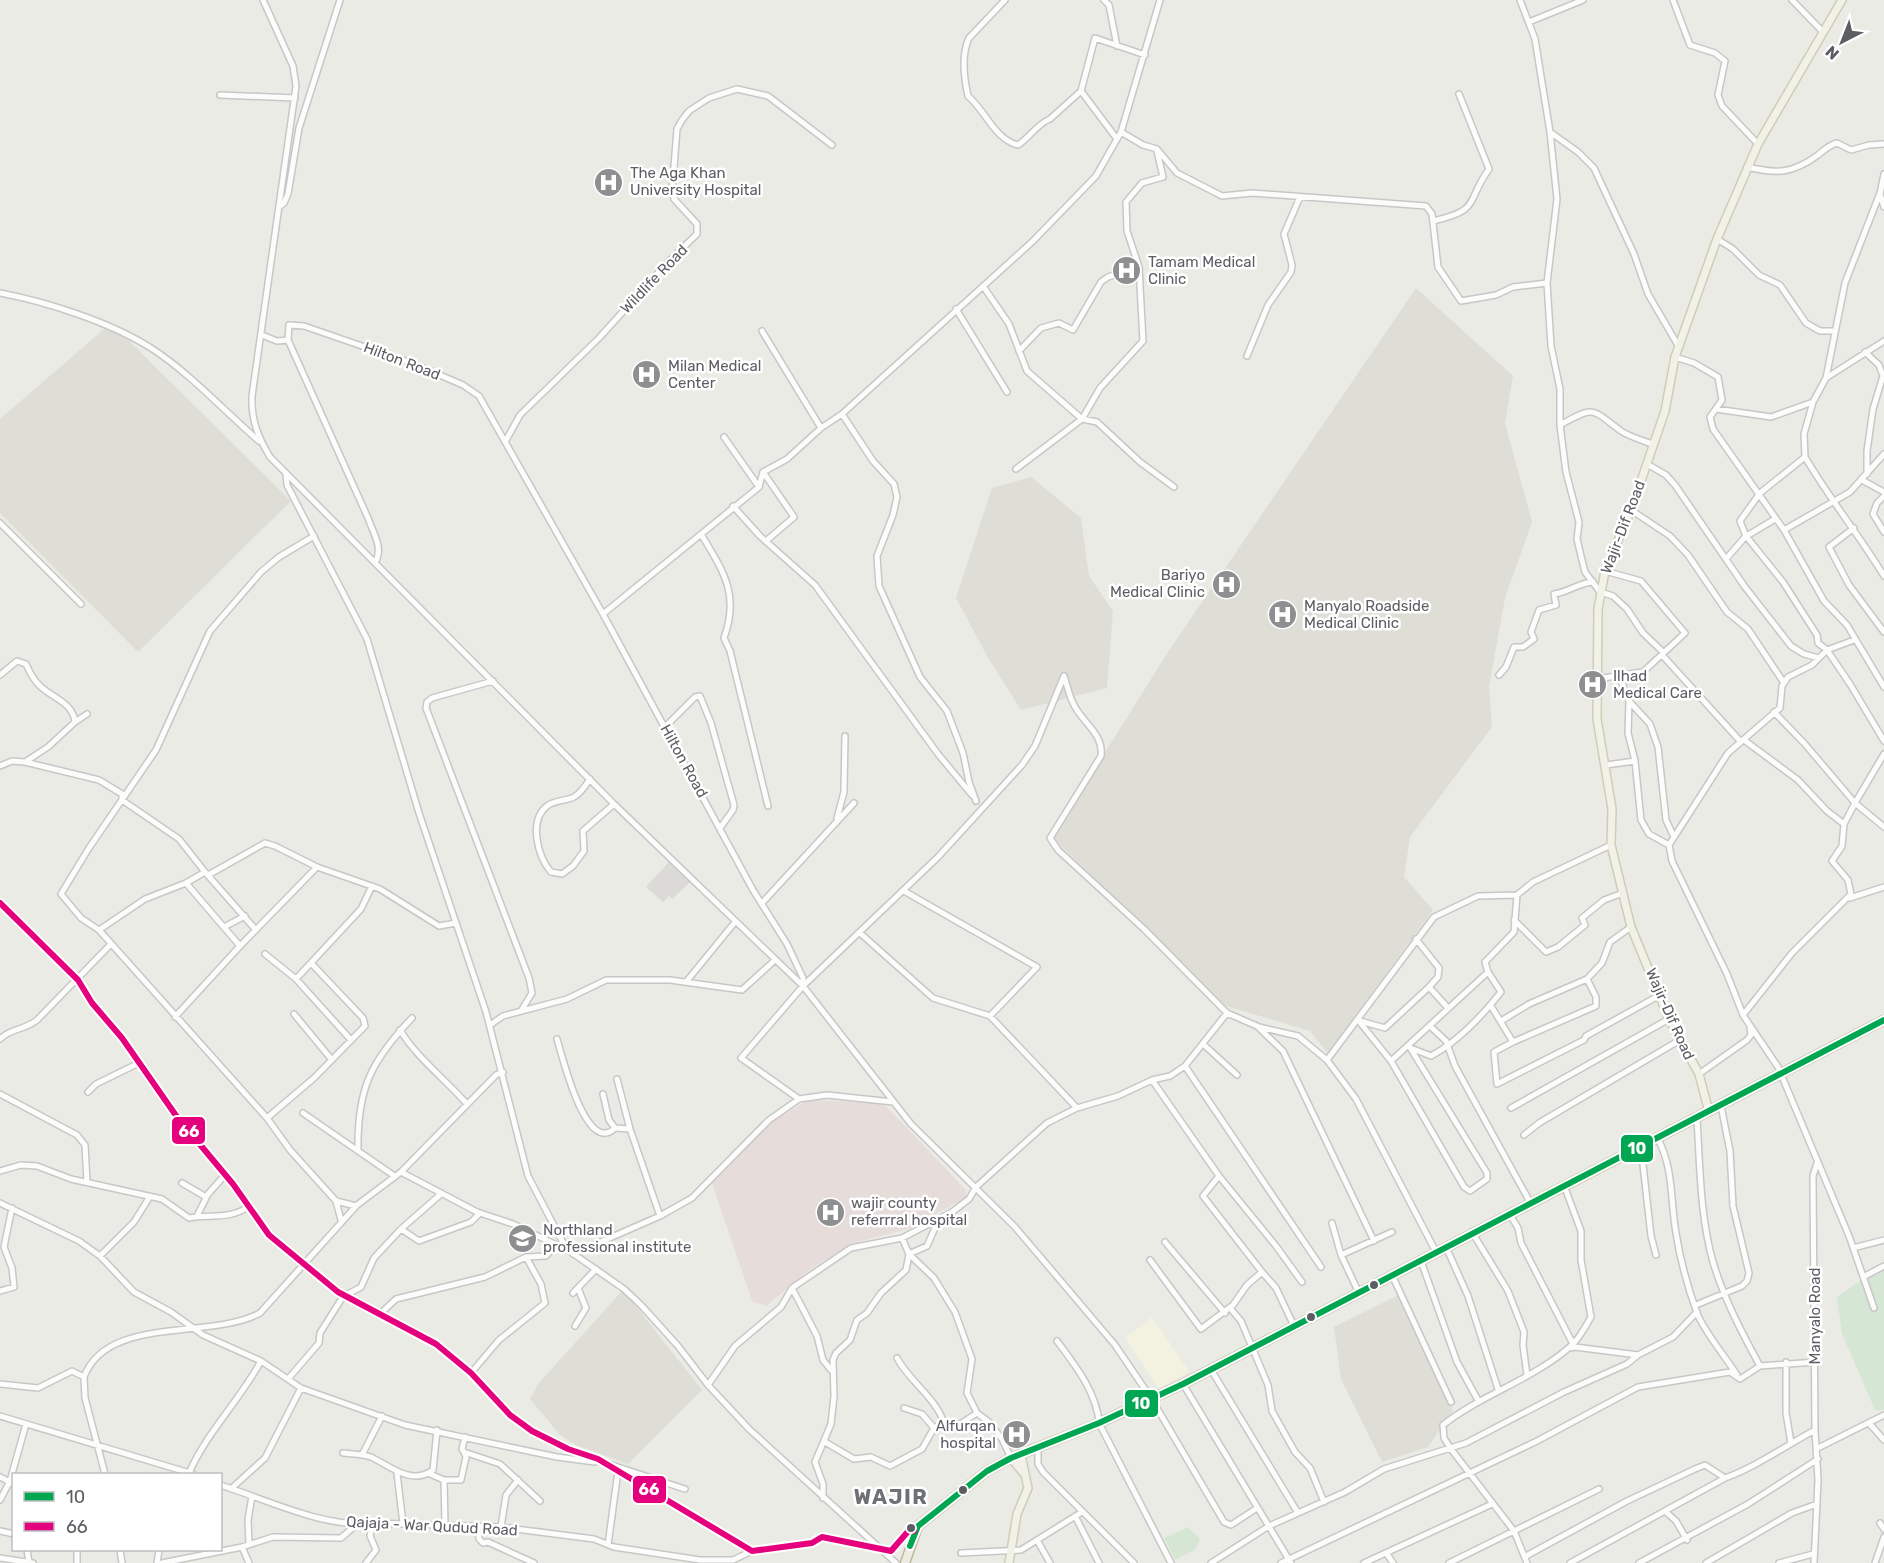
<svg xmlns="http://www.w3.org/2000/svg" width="1884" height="1563" viewBox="0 0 1884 1563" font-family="Rubik,sans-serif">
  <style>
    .commercial { fill: #f3f1e0 }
    .industrial { fill: #dbdad6 }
    .education { fill: #deddd6 }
    .medical { fill: #e6ddda }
    .green { fill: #d5e6d5 }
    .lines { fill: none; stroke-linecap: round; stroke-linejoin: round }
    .minor-casing { stroke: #c7c7c7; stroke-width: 8 }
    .major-casing { stroke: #d0ccb7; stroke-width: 10 }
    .highway-casing { stroke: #beb797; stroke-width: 11 }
    .minor { stroke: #fcfcfb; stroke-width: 5 }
    .major { stroke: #f1f1e8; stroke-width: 7 }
    .highway { stroke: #edece2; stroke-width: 8 }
    .bus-1-casing { stroke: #fff; stroke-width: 10 }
    .bus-2-casing { stroke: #fff; stroke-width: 10 }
    .bus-1 { stroke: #00a651; stroke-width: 6 }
    .bus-2 { stroke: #e5007d; stroke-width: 6 }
    .bus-dot { fill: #5c5e63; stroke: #fff; stroke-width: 2 }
    .labels { text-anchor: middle; stroke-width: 5; stroke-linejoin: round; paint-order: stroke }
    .poi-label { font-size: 15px; fill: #5c5e63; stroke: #fff; text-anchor: start }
    .street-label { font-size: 15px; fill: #5c5e63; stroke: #fff }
    .district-label { font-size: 21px; font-weight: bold; letter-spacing: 1.5px; fill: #6d7075; stroke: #fff }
    .line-badge { stroke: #fff; stroke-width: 2 }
    .badge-label { font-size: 16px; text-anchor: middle; font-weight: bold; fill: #fff }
  </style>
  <rect width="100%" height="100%" fill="#ebebe6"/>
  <path class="commercial" d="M1152,1317L1189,1371L1159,1389L1125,1338Z"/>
  <path class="industrial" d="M669,862L690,882L672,899L669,896L663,902L646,887Z"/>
  <path class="education" d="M1416,288L1513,376L1505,423L1532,522L1505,598L1489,687L1492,727L1410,837L1404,877L1433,910L1328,1053L1310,1031L1226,1006L1052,837L1168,652Z
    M111,323L291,501L138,652L0,513V419Z
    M1031,477L1081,518L1089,576L1113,611L1107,688L1021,710L987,656L956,598L992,488Z
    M623,1290L702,1390L628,1464L576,1445L560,1435L530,1399L538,1384Z
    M1399,1295L1453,1410L1428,1447L1382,1462L1341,1379L1334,1327Z"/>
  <path class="medical" d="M809,1100L883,1103L965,1189L966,1197L912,1228L853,1243L812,1268L766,1306L752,1301L712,1183L774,1120Z"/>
  <path class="green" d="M1884,1264V1410H1875L1842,1334L1837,1297Z
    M1188,1527L1200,1539L1195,1550L1175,1560L1164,1538Z"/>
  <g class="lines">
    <defs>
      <path id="minor" d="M263,0L293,66L296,86L252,396C251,420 258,437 270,457L614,804L803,986L911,1124L1015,1227L1115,1345L1151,1398L1224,1522L1231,1525L1257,1508
        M1005,0L969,38C961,55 964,78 968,96C985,110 995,140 1018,145C1029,138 1038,123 1050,119L1081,91L1095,38L1145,55
        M1104,0L1109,5L1117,46
        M1520,0L1535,39L1550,132L1578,152L1594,168L1634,254L1648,294L1679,347
        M1673,0L1690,45L1715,53L1725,61L1718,95L1722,106L1758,144
        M1792,0L1823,32
        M1529,22L1583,0
        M1081,91L1117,139
        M220,95L295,98
        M1121,132L1143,145L1157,149L1177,173L1222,196L1252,193L1426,206L1432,214L1438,267L1461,301L1496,295L1513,287L1547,283
        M1550,132L1557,199L1547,283L1551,346L1560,389V425L1566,472L1579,522L1577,539L1581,556L1585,572L1600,592L1613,596L1627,609L1643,633L1662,651L1663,656L1741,742
        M1747,167C1777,174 1792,174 1818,155C1824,150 1829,145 1837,143L1851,150L1869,145L1884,144
        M1884,174L1880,194L1884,207
        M1880,193L1845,283L1826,378L1813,402L1804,434L1805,457L1760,493L1740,521L1746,536L1783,582L1817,635L1818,643L1827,650L1850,684L1884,741
        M279,207L284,203L288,194L299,128L340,0
        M1433,221C1481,210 1465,203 1489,169L1459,94
        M1717,239L1733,249L1759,275L1780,285L1806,323L1820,331H1835
        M983,286L1009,324L1027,371L1082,419L1097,422L1140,462L1174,487
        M0,293C47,302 110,322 151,348C191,374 223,410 259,441
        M956,309L1007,392
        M762,331L821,428
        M262,335L277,341L288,340L289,325L304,326L414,364L463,385L479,396L603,614L753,890L787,944L803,978V986
        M288,340L368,518C373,533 384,548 375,563
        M1019,351L1041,328L1059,323L1073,330L1101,282L1108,277L1139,267
        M1865,352L1879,365L1883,376L1873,409L1867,451V474
        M1247,356L1268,305L1291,272L1292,265L1284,234L1300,197
        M1675,357L1694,363L1718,377L1722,400L1710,417L1713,429L1784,530L1824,601L1847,625L1884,687
        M1826,378L1884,341
        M1716,409L1771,417L1813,402
        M842,414L873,461L894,484L897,497L893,515L877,556L879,586L920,677L947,711L963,753L969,782L976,801
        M1560,425C1596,405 1591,409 1621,431C1630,437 1642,440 1652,444
        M724,437L759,487
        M505,442L520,415L599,338L667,263L697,234V224L674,199L672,192L677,129L682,120L689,111L709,98L737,89L768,96L832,145
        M1805,457C1829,498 1859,535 1884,576
        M1647,464L1666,475L1675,485L1745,587L1791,646L1804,654L1819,658
        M1016,469L1082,419L1100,388L1143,341L1139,267L1127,231L1126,202L1142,183L1163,177L1157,151
        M763,472L794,517L766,541
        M286,474L287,485L367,639L419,813L486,1012L528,1176L561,1239L568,1250L624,1289L641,1305L678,1346L708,1385L749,1429L896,1563
        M1862,480L1884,492
        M1884,496L1877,503L1873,514L1884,532
        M733,506L760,536L815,585L938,754L972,795
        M1631,510L1670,536L1688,555L1727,612L1748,629L1784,683
        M0,523L81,604
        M1854,528L1829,547L1849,585L1884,632
        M1784,530L1850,492L1884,454
        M701,534C723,571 740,594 724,638L730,651L768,806
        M314,536L279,557L261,572L210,631L156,750L89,848L61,894L81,918L99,930L267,1118L290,1150L336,1201L341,1220
        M1726,559L1745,537L1775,519
        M603,614L759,487L763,472L787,459L821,428L842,414L1032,242L1096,176L1121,132L1160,0
        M1854,640L1827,650L1812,665L1788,677L1782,686L1780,708L1728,753L1669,845L1672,861L1727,974L1743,1015L1778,1067L1849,1236L1874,1308
        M0,675L17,661L26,664C29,671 33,679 39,685C50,697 73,702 75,722L48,747L25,762
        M1499,675L1506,667L1514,647H1523L1534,639L1531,632L1539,610L1556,605L1554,594C1569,592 1578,583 1593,582
        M1619,675L1629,701L1650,724L1658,747L1666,820L1673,835
        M1064,676C1067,685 1069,695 1073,703C1081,722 1104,733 1101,756L1050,838L1058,850L1144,929L1227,1013
        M1596,679L1643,672L1685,633L1641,581L1605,571
        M493,681L432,698L427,702L426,708L529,978L532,993L521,1011
        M1629,701L1628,733L1635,761L1641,820L1649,834L1669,845
        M75,722L87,714
        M665,727L695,697L700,696L711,723L734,805L733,810L720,828
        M1744,740L1798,780L1827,811L1844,824
        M1884,754L1855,803L1884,827
        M1606,765L1635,761
        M0,766L12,761L25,762L99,780L122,794V800L179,839L205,872L256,930
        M590,779C586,785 581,793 574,797C566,801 555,800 547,806C528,821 538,857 551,872L562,874L573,866L584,851L583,831L614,804
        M837,818L844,792L845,736
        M210,874L265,843L275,846L317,867L380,889L439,926L456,923
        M186,883L240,946
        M904,891L1037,967L990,1016
        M1850,898L1884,887
        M0,903L78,980L92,1003L122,1038L177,1117L233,1184L269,1235L338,1292L436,1344L471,1373L510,1415L532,1431L568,1449L598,1459L752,1551L812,1543L822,1537L891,1551L911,1528L914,1531
        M762,903L854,803
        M1514,920L1546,952L1558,947L1585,925L1582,918L1604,900L1623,893
        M224,927L245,916
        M99,930L145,899L186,883L205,872
        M860,933L933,998L990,1016L1077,1108
        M1416,939L1439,968L1438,977L1429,987L1448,1008
        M265,954L296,979L351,1040
        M296,979L361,909L372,886
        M686,982L735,922
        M1491,1006L1513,1042L1494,1052L1497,1084L1584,1040L1586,1036L1660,995
        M294,1014L332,1060
        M1743,1015L1792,953L1851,894L1848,880L1832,861L1842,846L1844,824L1855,803L1804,743L1774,712
        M175,1017L240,946L317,867
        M1358,1020L1391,1061L1464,1187L1470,1191L1487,1179V1173L1409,1046
        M1360,1021L1385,1028L1429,987
        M1501,1021L1529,1004L1587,979L1602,963L1610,942L1631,927
        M490,1025L503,1016L567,999L606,980H670L742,990L775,960
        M1430,1026L1446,1041L1455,1066L1531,1204
        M1259,1027L1298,1036L1327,1060
        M400,1030C417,1058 445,1079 467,1104
        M0,1039C11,1028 25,1030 37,1020L111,944
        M557,1039C562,1055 586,1157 615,1128L630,1129
        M1513,1042L1596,1006V997L1587,979
        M1203,1044L1237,1075
        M1413,1049L1431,1056C1459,1041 1482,1016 1501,992L1488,972
        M1391,1061L1488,972L1485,962L1514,932L1517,895
        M1185,1066L1321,1267
        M1699,1074L1747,1040L1751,1035L1750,1027
        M617,1079L630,1129L660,1216
        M1152,1080L1170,1076L1185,1066L1227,1013L1257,1026L1283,1051L1374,1241
        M88,1092L96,1084L139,1063
        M0,1094L77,1135L85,1145L87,1182
        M603,1094L609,1120L615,1128
        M799,1099L741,1058L803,986L938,857L1022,765L1035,746L1064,676
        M1511,1108L1669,1019
        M303,1113L393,1175
        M267,1118L314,1078L365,1026L363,1018L311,963
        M1697,1119C1700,1166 1700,1216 1713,1262C1724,1299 1742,1333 1760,1366
        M1524,1135L1539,1123L1680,1040
        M1658,1139C1674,1170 1670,1199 1676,1233C1680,1259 1688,1288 1697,1313C1703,1330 1727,1359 1737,1375
        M1641,1147L1651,1236L1656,1255
        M358,1151C357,1090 370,1062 412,1018
        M0,1171L21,1165L37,1166L71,1179L162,1199L189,1218C208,1214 229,1220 248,1207
        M401,1172L477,1212L513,1224L567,1250
        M1219,1176L1203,1196L1262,1272
        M182,1183L206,1197
        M336,1201L356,1206
        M0,1203L79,1241L100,1256L134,1292L171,1312L203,1335L261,1361L301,1388L405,1425L557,1457L595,1462L598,1459
        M1509,1213L1518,1228L1521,1243L1573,1344
        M197,1216L208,1194L225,1175
        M1332,1223L1341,1255L1358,1291
        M401,1229L419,1241L471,1222L480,1213
        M1472,1232L1508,1291L1524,1332L1523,1345L1527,1375
        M902,1238L909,1254L934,1278L955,1312L972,1359L967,1393L977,1413L989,1422L1002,1439L1011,1458
        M1165,1242L1225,1313
        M1446,1247L1468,1296L1498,1389
        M1853,1248L1884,1240
        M1436,1252L1356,1099L1327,1060L1434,917L1478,896L1517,895L1533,882L1611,845
        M573,1254L660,1216L692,1198L769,1120L799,1099L827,1095L893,1102
        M1341,1255L1392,1232
        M100,1256L134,1222L149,1198
        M1150,1260L1201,1329L1233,1305L1247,1285L1262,1272L1276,1288L1294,1326
        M1421,1261L1457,1362L1479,1402
        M1392,1275L1451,1402
        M1863,1277L1884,1266
        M792,1288L817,1336L823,1360L831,1370
        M0,1291L14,1287L12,1268L4,1247L12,1208
        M573,1293L596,1269
        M346,1295L361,1287L374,1258L401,1229L441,1194
        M1696,1305L1742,1286L1747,1281L1749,1273L1733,1206L1730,1151L1721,1106
        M1230,1308L1241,1321L1268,1385L1272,1411L1295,1452L1310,1468L1324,1502
        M380,1314L396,1299L485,1277L526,1257L546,1256L555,1245
        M575,1326L586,1308L578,1288
        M1057,1341C1075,1365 1097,1393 1099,1423L1171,1563
        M1570,1348L1575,1347L1638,1355L1673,1337L1697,1312
        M897,1358C909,1381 936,1398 944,1423
        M1786,1362V1413L1791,1443
        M1210,1368L1298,1513
        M471,1373L499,1340L545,1303L541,1284L526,1257
        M84,1377C107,1315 211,1340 260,1313L357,1205L401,1172L496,1075L503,1072
        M288,1379L319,1343L320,1333L344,1295
        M0,1384L38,1388L72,1371L84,1377L85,1398L105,1474
        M1183,1384L1291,1563
        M708,1385L735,1346L781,1307L792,1288L851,1248L902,1238L952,1212L969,1199L976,1187L1047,1123L1077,1108L1118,1096L1152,1080L1219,1176L1276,1246L1302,1282
        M904,1408L922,1414L934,1428
        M0,1416L193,1474
        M1869,1423L1884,1440
        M465,1437L462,1449L464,1452L500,1464L540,1501
        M825,1442L854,1459L871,1457L890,1466L922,1449L934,1428L944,1423L954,1428L977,1413
        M1038,1448V1464L1043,1472L1134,1563
        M1818,1448L1884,1415
        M343,1453C351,1454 363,1454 371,1457C390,1466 412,1486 433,1470L437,1430
        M362,1455L382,1416
        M612,1465L685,1489
        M189,1473C207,1432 240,1400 261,1361
        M397,1473L403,1524
        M428,1473L444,1480H461L466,1457L464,1452
        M0,1477L14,1484
        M444,1480L445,1525
        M220,1485C266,1499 325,1529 373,1523L501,1527L594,1539L614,1547L700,1560H733L752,1551
        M232,1488L265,1458L301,1388
        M823,1498V1484L815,1462L831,1424L834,1396L833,1360L836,1353L850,1340L857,1320L867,1313L881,1293L906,1270L909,1254L927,1246L939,1219
        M0,1500L10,1481L26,1424
        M1666,1512L1676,1521L1687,1540
        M1075,1516L1099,1563
        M1880,1523L1884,1529
        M478,1527L479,1539L483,1543L488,1542L534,1563
        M501,1527L506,1495L518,1480
        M0,1531L14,1534
        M1037,1540L1050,1563
        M249,1544L248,1520L252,1496
        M608,1545L618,1471
        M242,1547L249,1563
        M27,1550L29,1562
        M77,1550V1563
        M120,1550L122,1563
        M961,1553L1021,1550L1082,1512
        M1387,1554L1393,1563
        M1526,1556L1627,1501L1695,1469L1705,1465L1725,1478
        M0,1558L33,1563
        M157,1563L159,1550
        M162,1563L242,1547L273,1537L341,1538L356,1525
        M366,1563L376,1550L370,1536L373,1523
        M1211,1563L1269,1526L1345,1492L1384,1469L1466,1443L1564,1392L1627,1364L1638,1355
        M1281,1563L1537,1441L1638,1387L1730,1372L1740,1379L1760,1366L1816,1362
        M1364,1563L1492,1504
        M1449,1563L1599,1489
        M1527,1563L1514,1531L1451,1449L1444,1438L1443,1425C1482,1394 1537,1378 1573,1344C1580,1337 1586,1326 1591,1317L1581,1260V1231L1565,1188
        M1570,1563L1725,1478C1756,1467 1785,1446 1815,1430
        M1639,1563L1748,1504L1818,1459
        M1706,1563L1792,1513L1817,1504
        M1779,1563L1813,1554
        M1814,1563L1818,1480L1815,1430L1813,1176L1817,1163
        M1875,1563L1884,1537"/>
      <path id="major" d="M1709,1112L1699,1074L1669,1019L1631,927L1611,845L1612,809L1597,719L1598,609L1605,571L1631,510L1665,411L1675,357L1717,239L1758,144L1842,0
        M1011,1458L1025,1475
        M1009,1563L1017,1514L1028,1488L1021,1455"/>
      <path id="highway" d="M905,1563L918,1526L987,1471L1011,1458L1099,1423L1183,1384L1884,1020"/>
    </defs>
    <use href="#minor" class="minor-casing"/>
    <use href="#major" class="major-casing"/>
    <use href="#highway" class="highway-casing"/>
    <use href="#minor" class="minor"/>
    <use href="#major" class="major"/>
    <use href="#highway" class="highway"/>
    <defs>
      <path id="bus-1" d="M910,1546L918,1526L987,1471L1011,1458L1099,1423L1183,1384L1884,1020"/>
      <path id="bus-2" d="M0,903L78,980L92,1003L122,1038L177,1117L233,1184L269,1235L338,1292L436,1344L471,1373L510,1415L532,1431L568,1449L598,1459L752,1551L812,1543L822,1537L891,1551L911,1528L914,1531"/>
    </defs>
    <use href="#bus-1" class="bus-1-casing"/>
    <use href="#bus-2" class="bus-2-casing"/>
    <use href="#bus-1" class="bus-1"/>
    <use href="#bus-2" class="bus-2"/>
  </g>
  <defs>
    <symbol id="hospital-disc" viewBox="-11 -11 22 22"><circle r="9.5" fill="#8e8f91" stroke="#fff"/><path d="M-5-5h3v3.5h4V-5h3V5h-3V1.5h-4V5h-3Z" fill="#fff"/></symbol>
    <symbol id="university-disc" viewBox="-11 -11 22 22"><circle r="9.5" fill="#8e8f91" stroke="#fff"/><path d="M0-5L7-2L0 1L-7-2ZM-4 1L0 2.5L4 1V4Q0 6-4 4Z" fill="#fff"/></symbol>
  </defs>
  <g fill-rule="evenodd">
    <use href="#hospital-disc" x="592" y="166" width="33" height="33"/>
    <use href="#hospital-disc" x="1110" y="254" width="33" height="33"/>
    <use href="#hospital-disc" x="630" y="358" width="33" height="33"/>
    <use href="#hospital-disc" x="1210" y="568" width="33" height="33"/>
    <use href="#hospital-disc" x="1266" y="598" width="33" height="33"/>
    <use href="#hospital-disc" x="1576" y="668" width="33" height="33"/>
    <use href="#hospital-disc" x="814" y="1196" width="33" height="33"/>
    <use href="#university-disc" x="506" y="1222" width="33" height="33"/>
    <use href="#hospital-disc" x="1000" y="1418" width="33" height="33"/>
  </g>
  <g class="bus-dot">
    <circle cx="1374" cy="1285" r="5"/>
    <circle cx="1311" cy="1317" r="5"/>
    <circle cx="963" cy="1490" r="5"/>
    <circle cx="911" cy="1528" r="5"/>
  </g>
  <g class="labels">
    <g class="poi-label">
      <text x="630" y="178">The Aga Khan<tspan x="630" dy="17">University Hospital</tspan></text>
      <text x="1148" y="267">Tamam Medical<tspan x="1148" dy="17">Clinic</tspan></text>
      <text x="668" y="371">Milan Medical<tspan x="668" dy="17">Center</tspan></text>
      <text x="1205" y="580" text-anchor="end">Bariyo<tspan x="1205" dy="17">Medical Clinic</tspan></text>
      <text x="1304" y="611">Manyalo Roadside<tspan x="1304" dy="17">Medical Clinic</tspan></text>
      <text x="1613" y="681">Ilhad<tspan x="1613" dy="17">Medical Care</tspan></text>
      <text x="851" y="1208">wajir county<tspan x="851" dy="17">referrral hospital</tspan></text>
      <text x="543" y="1235">Northland<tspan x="543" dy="17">professional institute</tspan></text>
      <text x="996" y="1431" text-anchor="end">Alfurqan<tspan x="996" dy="17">hospital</tspan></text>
    </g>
    <g class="street-label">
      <text transform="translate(654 279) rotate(-46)" y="5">Wildlife Road</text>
      <text transform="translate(402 361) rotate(21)" y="5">Hilton Road</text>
      <text transform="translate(1623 527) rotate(-69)" y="5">Wajir-Dif Road</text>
      <text transform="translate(684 761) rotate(61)" y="5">Hilton Road</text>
      <text transform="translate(1670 1014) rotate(66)" y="5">Wajir-Dif Road</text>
      <text transform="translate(1815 1316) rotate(-90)" y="5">Manyalo Road</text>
      <text transform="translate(432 1526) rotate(3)" y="5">Qajaja - War Qudud Road</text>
    </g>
    <g class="district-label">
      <text x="891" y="1504">WAJIR</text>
    </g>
  </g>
  <g class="line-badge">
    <rect x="171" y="1116" width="35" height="29" rx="6" fill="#e5007d"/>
    <rect x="1620" y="1134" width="34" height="29" rx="6" fill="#00a651"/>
    <rect x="1124" y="1389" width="35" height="29" rx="6" fill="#00a651"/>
    <rect x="632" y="1475" width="35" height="29" rx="6" fill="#e5007d"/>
  </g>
  <g class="badge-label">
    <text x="189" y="1137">66</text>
    <text x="1637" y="1154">10</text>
    <text x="1141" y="1409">10</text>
    <text x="649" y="1495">66</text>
  </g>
  <rect x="12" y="1473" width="210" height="78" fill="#ffffff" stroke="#bebfc1" stroke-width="1.5"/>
  <rect x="24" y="1492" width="30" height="9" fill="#00a651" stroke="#bebfc1" stroke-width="1.5"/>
  <text x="66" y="1503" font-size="18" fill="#5c5e63">10</text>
  <rect x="24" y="1522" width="30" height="9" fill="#e5007d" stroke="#bebfc1" stroke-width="1.5"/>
  <text x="66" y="1533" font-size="18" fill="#5c5e63">66</text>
  <g transform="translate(1842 42) rotate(222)" stroke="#ffffff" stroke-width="4.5" paint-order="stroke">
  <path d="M0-4.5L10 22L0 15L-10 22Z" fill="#5c5e63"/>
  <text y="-9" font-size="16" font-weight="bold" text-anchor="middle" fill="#5c5e63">N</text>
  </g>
</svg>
